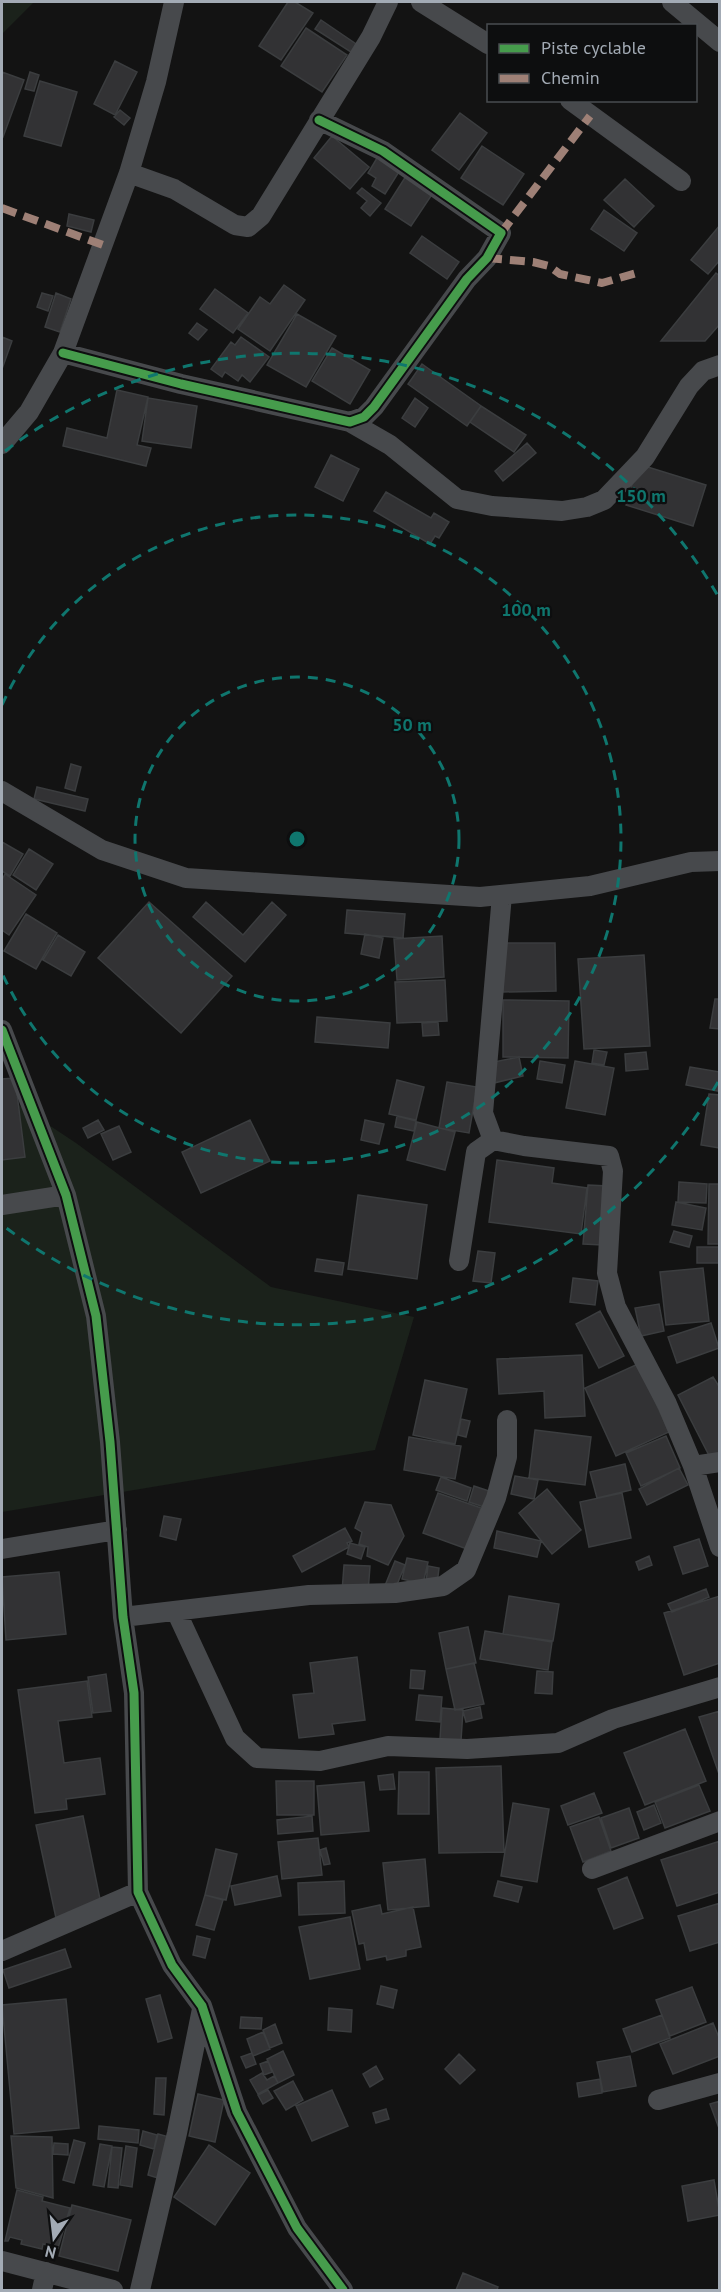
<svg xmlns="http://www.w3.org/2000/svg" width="721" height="2292" viewBox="0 0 721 2292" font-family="'PT Sans',sans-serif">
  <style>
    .green { fill: #1b221b }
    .building { fill: #323234; stroke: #3b3d3f; stroke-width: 1.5 }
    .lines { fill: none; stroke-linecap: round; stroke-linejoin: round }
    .minor { stroke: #47494c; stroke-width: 20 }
    .quiet { stroke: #9e8076; stroke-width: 8; stroke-dasharray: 15 8; stroke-linecap: butt }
    .cycleway-casing { stroke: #0d0e0f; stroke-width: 13 }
    .cycleway { stroke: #469c4c; stroke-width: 9 }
    .ring { fill: none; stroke: #0f766e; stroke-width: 3; stroke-dasharray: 10 8 }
    .centre { fill: #0f766e; stroke: #0d0e0f; stroke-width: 3 }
    .ring-label { font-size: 18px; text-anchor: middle; font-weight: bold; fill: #0f766e; stroke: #0d0e0f; stroke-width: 4.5; stroke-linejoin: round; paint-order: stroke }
  </style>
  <rect width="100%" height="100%" fill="#131313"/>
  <path class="green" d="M2,2H34L2,34Z
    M2,1094L76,1143L271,1287L414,1317L375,1450L2,1512Z"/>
  <path class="building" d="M288,2H295L313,13L281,60L259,46Z
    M321,20L359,46L354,54L315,29Z
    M306,28L347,55L322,92L281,66Z
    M115,61L137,72L115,115L94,104Z
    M2,72L24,80L3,137L2,136Z
    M30,72L39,75L34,91L25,89Z
    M40,81L77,92L61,146L24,136Z
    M120,110L130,118L124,125L114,117Z
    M460,113L487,133L459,170L432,150Z
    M332,136L369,167L350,189L314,158Z
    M482,146L524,174L503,205L461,178Z
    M380,153L402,167L385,194L372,186L376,178L368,173Z
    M406,176L433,193L411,226L385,209Z
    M625,179L654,206L634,227L604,200Z
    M362,188L381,203L370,216L361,208L367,201L357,193Z
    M604,210L637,233L624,251L591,229Z
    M69,214L94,220L91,232L67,226Z
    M720,225V260L708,274L691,260Z
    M422,236L459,262L447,279L410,253Z
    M716,273L720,276V324L705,341H661Z
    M284,285L305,300L270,351L238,329L260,297L270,304Z
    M215,289L248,313L233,333L200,309Z
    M42,293L53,296L48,311L37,307Z
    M56,293L71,299L60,332L45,327Z
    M297,314L336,336L306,387L267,365Z
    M197,323L207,330L198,340L189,333Z
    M2,337L12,341L2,369Z
    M241,337L269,357L250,382L242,375L238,381L225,372L222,377L211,369L231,342L235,345Z
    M332,348L370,370L350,404L312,381Z
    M422,364L481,406L467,426L408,384Z
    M117,390L148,397L137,445L151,448L146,466L63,446L67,428L107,438Z
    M148,398L197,406L191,448L142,441Z
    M415,398L428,408L415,427L402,418Z
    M481,406L526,435L514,452L470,422Z
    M527,443L536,453L503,481L495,471Z
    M331,455L359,469L343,501L315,487Z
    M638,464L706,485L693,526L626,505Z
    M386,492L431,518L434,513L449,522L439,538L435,536L430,544L374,511Z
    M71,764L81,767L75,791L65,788Z
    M37,787L88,799L85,811L34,799Z
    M2,842L23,854L10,876L2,871Z
    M29,849L53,864L36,890L13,875Z
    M5,874L36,895L9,935L2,930V880Z
    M149,902L232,976L181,1033L98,958Z
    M206,902L243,935L272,902L286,915L245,962L193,917Z
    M347,910L405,914L403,938L345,933Z
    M26,914L57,933L36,969L4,951Z
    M365,934L383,938L379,958L361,954Z
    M58,935L85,952L71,976L43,960Z
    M442,936L444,977L397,980L394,939Z
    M503,943H555L556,991L503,992Z
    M644,955L650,1046L584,1049L578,959Z
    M445,980L447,1021L397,1023L395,982Z
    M715,999H720V1029L710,1028Z
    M503,1000L569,1001L568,1058L503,1057Z
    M317,1017L390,1023L388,1048L315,1042Z
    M438,1022L439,1035L423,1036L422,1023Z
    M594,1050L607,1052L604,1065L592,1063Z
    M646,1052L648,1069L626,1071L625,1054Z
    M519,1057L523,1076L494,1083L489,1063Z
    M540,1061L565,1065L562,1083L537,1079Z
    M575,1061L614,1068L605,1115L566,1108Z
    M690,1067L720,1072L718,1091L686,1085Z
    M15,1078L25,1157L2,1160V1079Z
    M397,1080L424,1087L416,1120L389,1114Z
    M447,1082L477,1087L469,1133L439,1128Z
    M709,1094L720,1095V1148L701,1145Z
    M397,1116L416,1121L414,1131L395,1127Z
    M98,1120L104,1130L88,1138L83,1128Z
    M250,1120L270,1161L201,1193L182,1152Z
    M365,1120L384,1124L379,1144L361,1140Z
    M417,1122L455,1132L445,1170L407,1160Z
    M119,1126L131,1152L113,1160L101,1134Z
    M497,1160L554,1168L552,1183L587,1188L581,1234L489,1222Z
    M679,1182L707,1184L706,1203L678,1202Z
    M709,1184H720V1244H708Z
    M588,1185L608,1186L602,1245L583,1244Z
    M358,1195L427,1205L417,1279L348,1269Z
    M676,1202L706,1208L702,1230L672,1225Z
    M674,1231L692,1236L689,1247L670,1242Z
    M697,1247H720V1263H697Z
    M478,1251L495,1253L491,1283L473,1281Z
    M317,1259L344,1263L342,1275L315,1271Z
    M703,1268L709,1321L666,1325L660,1272Z
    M573,1278L598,1281L595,1305L570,1302Z
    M659,1304L664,1331L641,1336L635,1308Z
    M600,1311L624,1356L599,1368L576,1324Z
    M711,1323L719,1348L677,1363L668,1337Z
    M582,1355L585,1416L545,1418L544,1391L499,1394L497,1359Z
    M638,1364L669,1432L616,1456L585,1388Z
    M713,1377L720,1388V1467L716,1469L678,1395Z
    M425,1380L467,1389L455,1444L413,1435Z
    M461,1419L470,1421L466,1437L458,1435Z
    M535,1430L591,1437L585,1485L529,1478Z
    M666,1436L680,1468L641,1486L626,1453Z
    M409,1437L461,1446L455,1479L404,1470Z
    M625,1464L631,1490L597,1498L590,1472Z
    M679,1468L688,1485L647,1505L639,1489Z
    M515,1476L538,1480L534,1499L511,1494Z
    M441,1477L471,1488L467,1501L436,1490Z
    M474,1486L492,1492L487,1508L469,1502Z
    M547,1489L581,1530L552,1554L519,1513Z
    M438,1493L481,1508L467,1549L423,1533Z
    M622,1493L631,1538L589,1547L580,1502Z
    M365,1502L391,1505L404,1536L388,1565L367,1556L368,1547L359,1544L362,1532L355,1528Z
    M164,1516L181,1519L176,1540L160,1536Z
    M345,1528L352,1541L347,1543L349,1547L302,1572L293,1556Z
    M497,1531L541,1541L537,1557L494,1548Z
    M699,1539L708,1566L683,1574L674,1547Z
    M350,1543L365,1547L361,1559L347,1554Z
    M649,1556L652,1565L639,1570L636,1562Z
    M407,1558L428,1562L423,1584L402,1579Z
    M395,1561L405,1565L394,1592L384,1588Z
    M344,1565L370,1566L368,1593L342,1592Z
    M428,1566L439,1568L437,1584L426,1582Z
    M59,1572L66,1634L6,1640L2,1577Z
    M706,1589L709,1597L672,1612L668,1604Z
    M509,1596L559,1604L553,1641L503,1634Z
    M720,1596V1663L684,1675L664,1613Z
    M468,1627L476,1663L446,1669L439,1633Z
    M485,1631L552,1642L548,1670L480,1659Z
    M357,1657L365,1720L332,1724L334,1734L299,1738L293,1695L314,1693L310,1663Z
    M474,1663L484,1704L455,1710L446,1669Z
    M411,1670L425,1671L423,1689L410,1688Z
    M537,1671L553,1672L552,1694L535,1693Z
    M106,1674L111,1711L93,1713L88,1677Z
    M87,1681L92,1717L58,1721L64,1763L100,1758L105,1794L66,1799L67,1809L35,1813L18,1690Z
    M419,1695L442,1697L440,1722L416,1720Z
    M480,1707L482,1718L466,1722L463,1711Z
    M442,1708L463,1710L461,1741L440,1739Z
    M720,1711V1774H719L699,1717Z
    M685,1729L706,1781L645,1805L624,1753Z
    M501,1766L504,1852L439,1853L436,1768Z
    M399,1772H429V1814H398Z
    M393,1774L395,1789L380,1790L378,1776Z
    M276,1781H314V1815H277Z
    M364,1782L369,1831L321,1835L317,1786Z
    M699,1785L710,1811L665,1828L655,1802Z
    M594,1793L602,1813L568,1825L561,1806Z
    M513,1803L549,1809L537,1882L501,1876Z
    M654,1805L661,1823L644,1830L637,1812Z
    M629,1808L639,1838L611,1848L601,1818Z
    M83,1816L102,1909L56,1918L36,1825Z
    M312,1816L313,1831L278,1834L277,1820Z
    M599,1817L611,1851L583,1862L570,1827Z
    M318,1838L322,1875L282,1879L278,1842Z
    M720,1841V1892L677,1906L661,1860Z
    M326,1848L330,1864L324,1865L320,1850Z
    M216,1849L237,1854L226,1900L205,1895Z
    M425,1859L429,1906L388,1910L383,1863Z
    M277,1876L281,1896L235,1905L231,1886Z
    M627,1877L643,1918L614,1929L598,1889Z
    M344,1881L345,1913L299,1915L298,1883Z
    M498,1881L522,1887L518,1902L494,1896Z
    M205,1895L223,1900L214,1930L196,1925Z
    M720,1903V1942L690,1951L678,1916Z
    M380,1905L382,1914L413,1907L421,1947L406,1950V1956L387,1960L386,1956L367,1960L364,1943L359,1944L352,1911Z
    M350,1917L360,1969L310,1979L299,1927Z
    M197,1936L210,1939L205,1958L193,1955Z
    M65,1949L71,1967L9,1988L3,1970Z
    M381,1986L397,1990L393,2008L377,2004Z
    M692,1987L706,2022L670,2036L656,2000Z
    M160,1995L172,2038L158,2042L146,1999Z
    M66,1999L79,2128L14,2134L2,2005Z
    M329,2008L352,2010L351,2032L328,2030Z
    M662,2015L670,2038L632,2052L623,2029Z
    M241,2017L262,2018L261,2029L240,2028Z
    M713,2023L720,2040V2056L673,2074L660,2044Z
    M275,2024L282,2043L270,2048L263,2030Z
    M263,2032L270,2049L253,2056L247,2039Z
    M283,2051L294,2075L278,2083L267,2059Z
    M252,2053L256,2064L246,2068L241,2057Z
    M459,2054L475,2070L460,2084L445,2069Z
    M630,2056L636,2086L603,2092L597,2062Z
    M268,2061L272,2072L264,2075L260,2064Z
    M376,2066L383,2079L370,2087L363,2074Z
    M262,2073L267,2080L274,2076L278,2083L258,2094L250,2080Z
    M156,2078H166L164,2115L154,2114Z
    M600,2079L602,2093L579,2097L577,2083Z
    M293,2081L303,2100L286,2110L274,2091Z
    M268,2090L273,2098L263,2104L258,2095Z
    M332,2090L348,2126L312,2141L296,2106Z
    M198,2094L224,2100L215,2142L189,2136Z
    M720,2101V2131L710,2104Z
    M386,2109L389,2119L376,2123L373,2113Z
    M99,2126L139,2130L138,2143L98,2139Z
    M143,2131L157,2135L154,2149L140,2145Z
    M158,2134L169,2137L158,2178L148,2175Z
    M11,2136L52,2137L53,2198L16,2188Z
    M74,2140L85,2143L74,2183L63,2180Z
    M54,2143L68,2144V2155L53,2154Z
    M100,2144L112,2146L104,2187L93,2185Z
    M209,2145L250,2173L215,2225L174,2197Z
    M126,2146L137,2148L132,2187L120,2185Z
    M112,2147L122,2148L118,2188L108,2187Z
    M714,2180L720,2215L688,2221L682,2186Z
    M17,2190L43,2197L42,2201L70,2208L58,2248L43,2244L42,2249L21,2244L22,2240L10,2237L8,2241H5Z
    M72,2205L131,2220L118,2271L59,2256Z
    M463,2273L498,2287L497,2290H456Z"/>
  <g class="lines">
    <path class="minor" d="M421,2L488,44
      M672,2L720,42
      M570,100L681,181
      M129,173L174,189L235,225L248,227L261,216L371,37L388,2
      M63,353L181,384L350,422L364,417L374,407L467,279L487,258L501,233L383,151L319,120
      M350,422L390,445L457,499L492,506L562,511L587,507L604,500L645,457L689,386L703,371L720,365
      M2,444L29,412L63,353L129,173L156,82L174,2
      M2,791L102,850L186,878L480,897L590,886L691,862L720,861
      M2,1030L66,1195L96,1316L110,1442L123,1617L134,1693L138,1892L172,1965L202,2006L237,2112L297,2228L343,2290
      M493,1140L483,1113L502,895
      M2,1205L66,1195
      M459,1261L476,1152L493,1140L524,1146L609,1156L613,1171L607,1273L616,1307L667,1404L693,1466L720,1547
      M693,1466L720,1462
      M2,1549L117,1530
      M177,1613L235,1738L257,1758L320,1761L388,1746L467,1749L558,1743L613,1719L720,1687
      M123,1617L309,1595L395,1593L443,1586L466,1570L496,1498L507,1457V1420
      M592,1869L720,1821
      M2,1951L138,1892
      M658,2100L720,2083
      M2,2261L113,2290
      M42,2290L46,2272
      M140,2290L177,2133L202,2009"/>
    <path class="quiet" d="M2,208L103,245
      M501,233L590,116
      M487,258L533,262L549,266L560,274L602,283L640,272"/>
    <defs>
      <path id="cycleway" d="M63,353L181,384L350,422L364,417L374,407L467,279L487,258L501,233L383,151L319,120
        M2,1030L66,1195L96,1316L110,1442L123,1617L134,1693L138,1892L172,1965L202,2006L237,2112L297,2228L343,2290"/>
    </defs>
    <use href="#cycleway" class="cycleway-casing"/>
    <use href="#cycleway" class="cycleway"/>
  </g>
  <g class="ring">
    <circle cx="297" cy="839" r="162"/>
    <path d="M2 705A324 324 0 1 1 2 973"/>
    <path d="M718 1082A486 486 0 0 1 5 1227M5 451A486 486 0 0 1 718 596"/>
  </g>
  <circle cx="297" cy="839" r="9" class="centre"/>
  <g class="ring-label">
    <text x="641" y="502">150 m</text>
    <text x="526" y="616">100 m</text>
    <text x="412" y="731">50 m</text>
  </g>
  <rect width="721" height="2292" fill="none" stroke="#a3abb5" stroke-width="6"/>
  <rect x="487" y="24" width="210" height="78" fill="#0d0e0f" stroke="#494d51" stroke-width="1.5"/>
  <rect x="499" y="44" width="30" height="9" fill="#469c4c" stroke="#494d51" stroke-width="1.5"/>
  <text x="541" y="54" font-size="18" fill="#a3abb5">Piste cyclable</text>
  <rect x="499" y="74" width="30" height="9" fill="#9e8076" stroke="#494d51" stroke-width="1.5"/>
  <text x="541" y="84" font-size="18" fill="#a3abb5">Chemin</text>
  <g transform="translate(54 2238) rotate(194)" stroke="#0d0e0f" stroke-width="4.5" paint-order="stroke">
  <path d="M0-4.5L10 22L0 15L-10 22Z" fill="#a3abb5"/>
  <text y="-9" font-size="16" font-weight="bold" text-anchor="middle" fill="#a3abb5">N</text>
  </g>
</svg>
